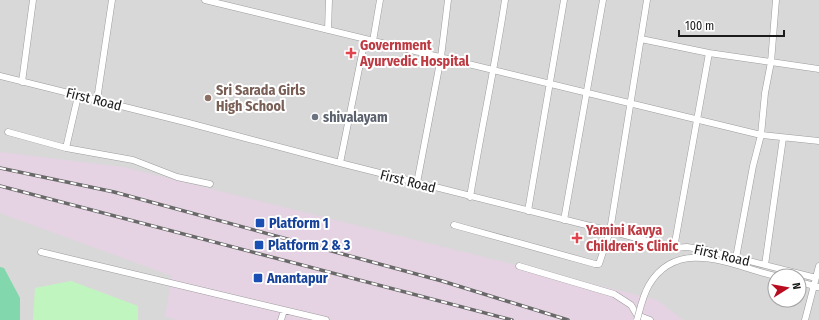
<svg xmlns="http://www.w3.org/2000/svg" width="819" height="320" viewBox="0 0 819 320" font-family="'Fira Sans Condensed',sans-serif">
  <style>
    .residential { fill: #d9d8d8; fill-rule: evenodd }
    .industrial { fill: #e5d3e3 }
    .park { fill: #c1f5bf }
    .pitch { fill: #82d7ac }
    .lines { fill: none; stroke-linecap: round; stroke-linejoin: round }
    .minor-casing { stroke: #9c9c9c; stroke-width: 7 }
    .minor { stroke: #fff; stroke-width: 6 }
    .rail-casing { stroke: #696969; stroke-width: 3.5 }
    .rail { stroke: #fff; stroke-width: 2; stroke-dasharray: 6; stroke-linecap: butt }
    .minor-bridge-casing { stroke: #9c9c9c; stroke-width: 7; stroke-linecap: butt }
    .minor-bridge { stroke: #fff; stroke-width: 6 }
    .health-dot { fill: #e0444e; stroke: #fff; stroke-width: 1.5 }
    .education-dot { fill: #8d6e63; stroke: #fff; stroke-width: 1.5 }
    .worship-dot { fill: #6b7280; stroke: #fff; stroke-width: 1.5 }
    .transit-dot { fill: #1a4fb4; stroke: #fff; stroke-width: 1.5 }
    .labels { text-anchor: middle; stroke-width: 4; stroke-linejoin: round; paint-order: stroke }
    .health-label { font-size: 14px; font-weight: bold; fill: #be3a42; stroke: #fff; text-anchor: start }
    .education-label { font-size: 14px; font-weight: bold; fill: #785e54; stroke: #fff; text-anchor: start }
    .street-label { font-size: 14px; fill: #1b1b1b; stroke: #fff }
    .worship-label { font-size: 14px; font-weight: bold; fill: #5b616d; stroke: #fff; text-anchor: start }
    .transit-label { font-size: 14px; font-weight: bold; fill: #164399; stroke: #fff; text-anchor: start }
  </style>
  <rect width="100%" height="100%" fill="#ece7e1"/>
  <path class="residential" d="M0,0H819V320H0ZM775,276H799V300H775Z"/>
  <path class="industrial" d="M0,152L123,167L657,300L683,320H178L165,317L172,276L0,213Z"/>
  <path class="park" d="M71,281L138,306V320H33L35,288Z"/>
  <path class="pitch" d="M0,267L4,268L20,298V320H0Z"/>
  <g class="lines">
    <defs>
      <path id="minor" d="M205,0L761,135L819,141
        M328,30L329,0
        M641,39L709,53L771,62L776,0
        M373,41L380,0
        M0,76L185,122L340,163L610,231L674,248L687,247L706,250L816,278
        M22,82L33,0
        M97,100L112,0
        M8,132L66,148L133,160L177,177L210,184
        M66,148L78,96
        M340,163L365,39
        M417,183L441,57L448,0
        M470,197C481,131 495,66 505,0
        M528,211L564,0
        M564,220L603,0
        M454,225L595,264H599L610,231L647,0
        M674,248L709,53
        M41,252L326,320
        M736,258L753,166L761,135L765,93L771,62L819,69
        M765,265L783,138
        M519,266L614,294L631,305L637,315L650,320
        M799,282L819,287
        M281,320L284,310
        M805,320L819,266"/>
    </defs>
    <use href="#minor" class="minor-casing"/>
    <use href="#minor" class="minor"/>
    <defs>
      <path id="rail" d="M0,168L114,192L442,281L568,320
        M0,186L512,320"/>
    </defs>
    <use href="#rail" class="rail-casing"/>
    <use href="#rail" class="rail"/>
    <defs>
      <path id="minor-bridge" d="M637,320C640,309 643,295 649,285C678,236 733,266 775,276"/>
    </defs>
    <use href="#minor-bridge" class="minor-bridge-casing"/>
    <use href="#minor-bridge" class="minor-bridge"/>
  </g>
  <g class="health-dot">
    <path d="M349 47h4v4h4v4h-4v4h-4v-4h-4v-4h4z"/>
    <path d="M575 232h4v4h4v4h-4v4h-4v-4h-4v-4h4z"/>
  </g>
  <circle class="education-dot" cx="208" cy="98" r="4"/>
  <circle class="worship-dot" cx="315" cy="117" r="4"/>
  <g class="transit-dot">
    <rect x="255" y="218" width="10" height="10" rx="2"/>
    <rect x="254" y="240" width="10" height="10" rx="2"/>
    <rect x="253" y="273" width="10" height="10" rx="2"/>
  </g>
  <g class="labels">
    <g class="health-label">
      <text x="360" y="50">Government<tspan x="360" dy="16">Ayurvedic Hospital</tspan></text>
      <text x="586" y="235">Yamini Kavya<tspan x="586" dy="16">Children's Clinic</tspan></text>
    </g>
    <g class="education-label">
      <text x="216" y="95">Sri Sarada Girls<tspan x="216" dy="16">High School</tspan></text>
    </g>
    <g class="street-label">
      <text transform="translate(94 99) rotate(14)" y="5">First Road</text>
      <text transform="translate(408 181) rotate(14)" y="5">First Road</text>
      <text transform="translate(722 255) rotate(13)" y="5">First Road</text>
    </g>
    <g class="worship-label">
      <text x="323" y="122">shivalayam</text>
    </g>
    <g class="transit-label">
      <text x="269" y="228">Platform 1</text>
      <text x="268" y="250">Platform 2 &amp; 3</text>
      <text x="267" y="283">Anantapur</text>
    </g>
  </g>
  <g transform="translate(787 288) rotate(79)"><circle r="19" fill="#ffffff" stroke="#a4a4a4"/>
  <path d="M0-3L7 15L0 10L-7 15Z" fill="#b90c21"/>
  <text y="-6" font-size="11" font-weight="bold" text-anchor="middle" fill="#1b1b1b">N</text>
  </g>
  <path d="M679 30v6h105v-6" fill="none" stroke="#1b1b1b" stroke-width="2"/>
  <text x="685" y="30" font-size="12" fill="#1b1b1b" stroke="#ffffff" stroke-width="3" paint-order="stroke">100 m</text>
</svg>
